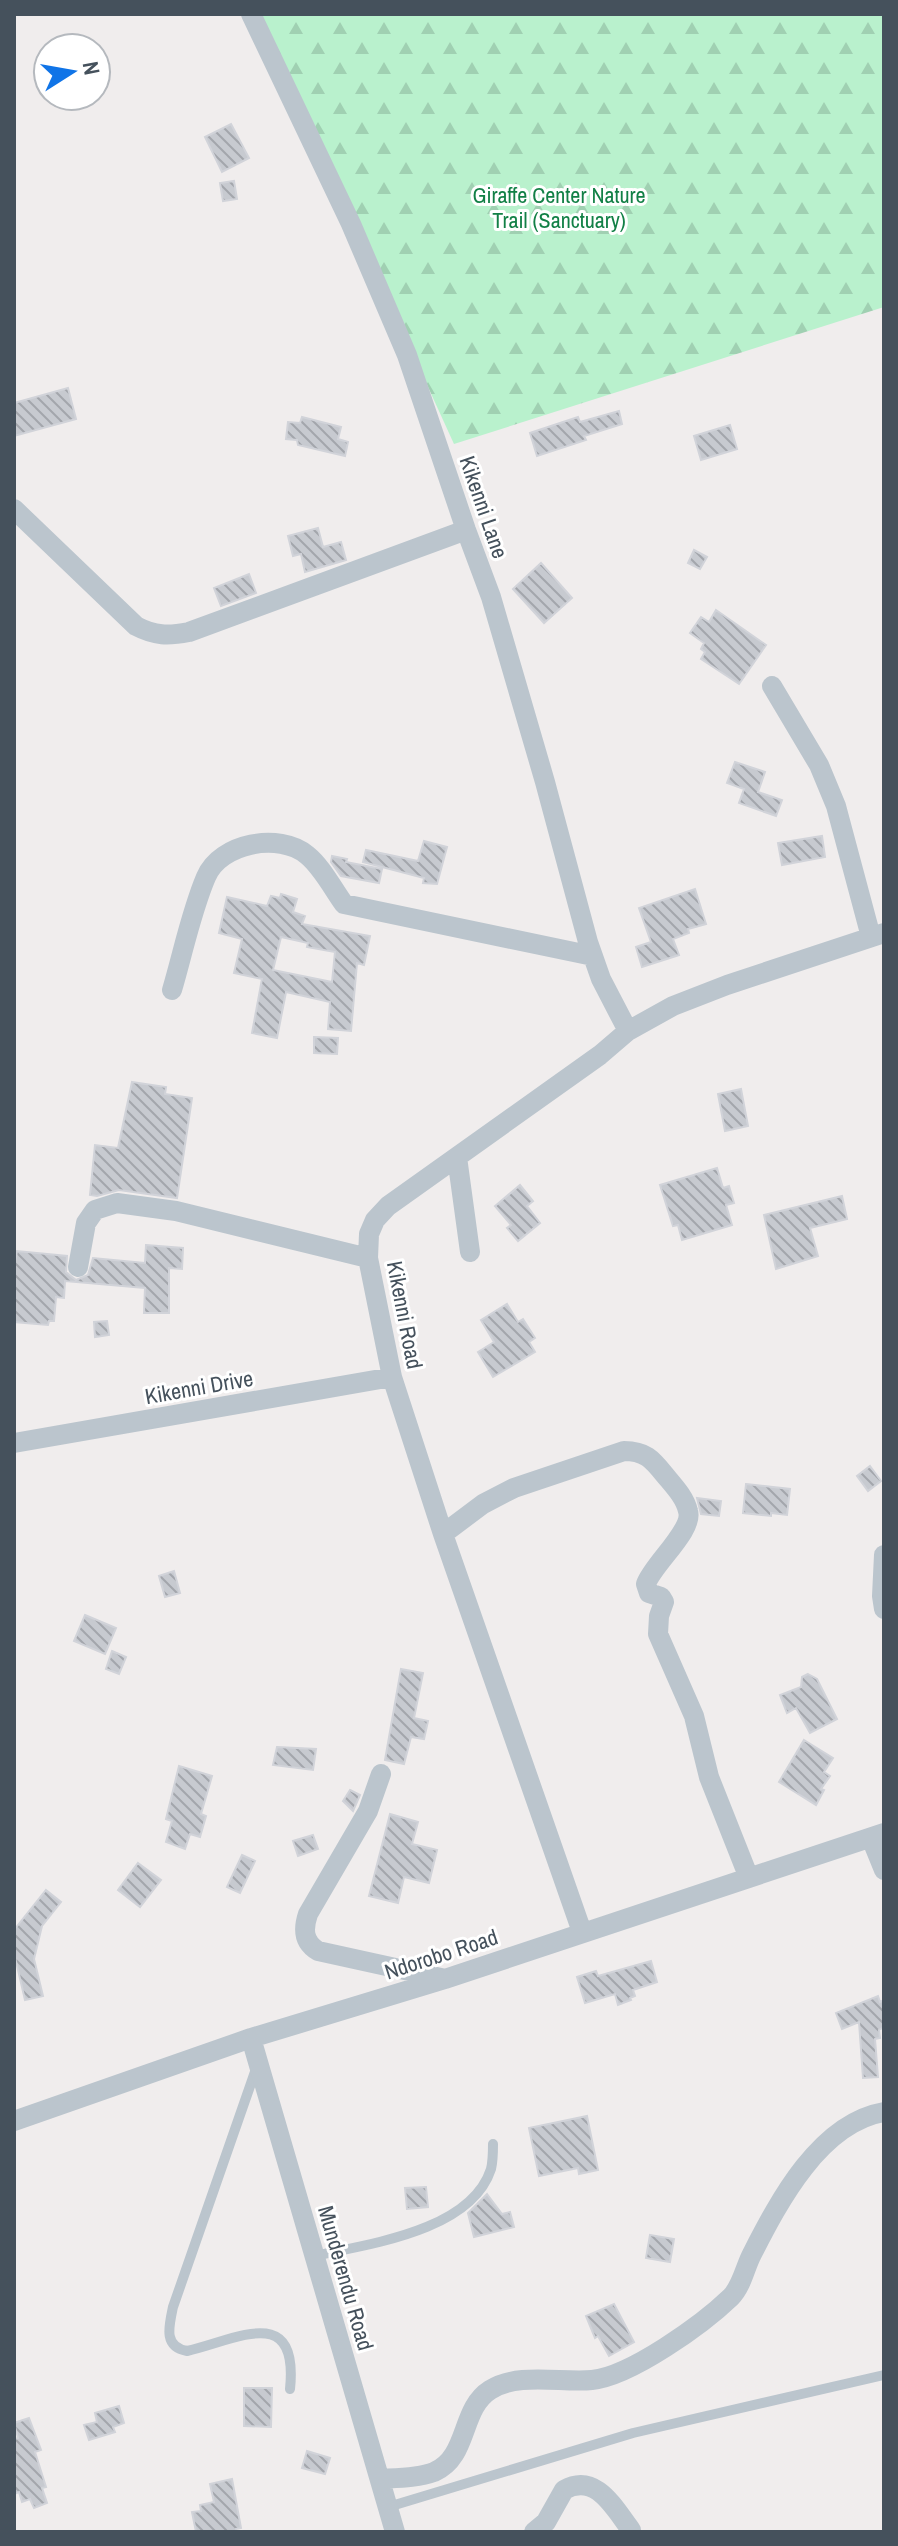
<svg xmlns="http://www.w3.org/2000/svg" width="898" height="2546" viewBox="0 0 898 2546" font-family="'Archivo Narrow',sans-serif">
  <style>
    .forest { fill: url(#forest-firs) }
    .building { fill: url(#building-back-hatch); stroke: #d1d3d9; stroke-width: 2; fill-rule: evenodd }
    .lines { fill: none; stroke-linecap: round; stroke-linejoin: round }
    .lane { stroke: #bbc5cd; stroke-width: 10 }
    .street { stroke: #bbc5cd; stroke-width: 20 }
    .labels { text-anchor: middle; stroke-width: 6; stroke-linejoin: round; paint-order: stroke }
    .park-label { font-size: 22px; fill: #128046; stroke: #fff }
    .street-label { font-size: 22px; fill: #45515c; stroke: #fff }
  </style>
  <defs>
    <pattern id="forest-firs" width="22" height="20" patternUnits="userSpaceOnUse" patternTransform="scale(2)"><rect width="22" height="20" fill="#b9f1cd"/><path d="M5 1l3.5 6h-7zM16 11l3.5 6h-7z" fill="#a0d0b2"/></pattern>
    <pattern id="building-back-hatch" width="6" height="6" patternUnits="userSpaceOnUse" patternTransform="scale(2)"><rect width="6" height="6" fill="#c7cad0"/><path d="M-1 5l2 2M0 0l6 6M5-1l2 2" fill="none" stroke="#a3a6ac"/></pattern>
  </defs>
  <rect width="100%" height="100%" fill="#f0eded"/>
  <path class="forest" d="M258,14H884V307L454,444Z"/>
  <path class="building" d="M231,124L249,158L222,172L205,137Z
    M234,181L237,199L223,201L220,183Z
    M68,388L76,419L14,436V403Z
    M619,411L622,424L584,436L586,440L537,456L530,433L578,417L580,422Z
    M302,417L341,427L338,439L348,442L345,456L298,445L297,440L286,439L288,422L300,423Z
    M730,425L737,449L701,460L694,436Z
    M318,528L323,547L341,542L346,560L305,572L301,554L293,556L288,536Z
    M694,550L707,557L700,569L688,563Z
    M541,563L572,598L544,623L513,589Z
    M249,574L256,593L221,606L214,588Z
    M716,610L766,645L739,684L701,659L705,652L701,649L704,643L690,633L701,617L709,622Z
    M735,762L765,772L758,792L782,800L776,816L739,803L744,789L727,783Z
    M822,836L825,857L782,865L778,843Z
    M424,841L447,847L437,884L423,883L424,878L363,862L366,850L418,861Z
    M332,856L347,859L346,862L382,869L379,883L341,876L331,862Z
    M695,889L706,924L688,929L689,933L673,939L679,955L642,967L636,947L651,942L639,908Z
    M281,894L297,899L293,912L305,916L302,924L370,936L364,965L357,963L351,1031L328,1029L330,1002L286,992L277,1038L252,1033L262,979L234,973L242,939L219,933L227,897L267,906L271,896L280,898ZM281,937L308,943L307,947L335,952L332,982L273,970Z
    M314,1037L338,1038L337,1054L314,1053Z
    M132,1082L166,1087L165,1094L192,1098L177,1198L119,1190L97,1196L90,1195L95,1145L118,1148Z
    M741,1089L748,1126L725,1131L718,1094Z
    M717,1168L723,1188L729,1186L734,1203L726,1205L732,1225L682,1240L678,1225L673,1226L660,1185Z
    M520,1185L533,1201L527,1206L540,1223L518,1241L507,1228L511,1225L495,1206Z
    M842,1196L847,1219L810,1228L818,1256L776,1269L764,1215Z
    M146,1245L183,1248L182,1269L169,1268V1313H144L145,1288L65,1281L64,1298L56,1297L54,1321H49L48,1325L14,1322V1267L17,1251L67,1256L66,1272L76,1280L88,1275L93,1258L145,1263Z
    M507,1304L518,1322L523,1319L535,1338L529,1342L535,1352L493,1377L478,1352L494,1342L481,1320Z
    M107,1321L109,1335L95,1337L94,1322Z
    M870,1466L881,1481L868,1491L857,1476Z
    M746,1484L790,1489L787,1515L771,1513V1516L743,1513Z
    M697,1498L721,1501L719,1516L701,1514Z
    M174,1571L180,1593L165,1597L159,1576Z
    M85,1615L116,1628L105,1654L74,1641Z
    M112,1651L126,1657L119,1674L106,1669Z
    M401,1669L423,1673L414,1718L428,1721L424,1739L411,1737L404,1764L385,1760Z
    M808,1674L817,1679L837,1719L810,1733L796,1708L787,1713L780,1695L801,1687L802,1677Z
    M804,1740L833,1758L824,1772L830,1776L821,1789L824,1790L816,1805L779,1782Z
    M277,1747L316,1749L313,1770L273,1765Z
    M179,1766L212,1776L201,1814L206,1816L200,1837L190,1834L185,1849L166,1842L172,1821L166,1819Z
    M350,1790L360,1795L353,1811L343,1801Z
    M390,1814L418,1822L412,1844L437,1850L429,1883L404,1877L398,1903L369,1896Z
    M313,1835L318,1849L298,1856L293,1841Z
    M242,1855L255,1861L240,1893L227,1887Z
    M138,1863L161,1880L140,1907L118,1890Z
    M46,1890L61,1902L42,1926L34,1959L43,1996L25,2000L14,1953V1930Z
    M651,1961L657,1982L633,1990L635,1996L630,1998L631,2000L618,2005L615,1994L585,2003L577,1977L596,1971L598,1976Z
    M878,1996L880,2002L884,2000V2027L879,2030L880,2038L875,2039L878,2077L863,2078L859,2022L842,2029L836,2013Z
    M587,2116L598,2170L579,2174L578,2168L539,2176L529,2128Z
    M426,2187L428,2207L407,2209L405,2188Z
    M487,2194L502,2214L510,2212L514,2227L474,2237L468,2213Z
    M650,2235L674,2239L670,2262L646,2258Z
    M614,2304L634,2342L609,2356L598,2336L595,2338L586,2316Z
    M244,2388H272L271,2427L244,2426Z
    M119,2406L124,2423L113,2427L115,2432L89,2440L84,2425L97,2422L95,2413Z
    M29,2418L41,2450L35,2452L46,2487L42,2488L47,2503L34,2508L30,2499L22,2502L19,2492L14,2494V2439L18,2438L14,2423Z
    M307,2451L330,2458L325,2474L302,2468Z
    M232,2479L241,2528L236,2529L237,2532H196L192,2512L201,2511L200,2505L214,2502L210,2484Z"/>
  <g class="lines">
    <path class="lane" d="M256,2069L173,2307C169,2326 163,2347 187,2351C236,2340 299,2302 290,2389
      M314,2256C369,2244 471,2231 491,2169C493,2161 493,2152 493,2144
      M388,2507L633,2433L884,2375"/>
    <path class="street" d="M251,14L351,224L407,355L466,530L491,597L545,782L588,942L601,979L628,1031
      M14,509L136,626C155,636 168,636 189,632L466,530
      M772,686L819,765L836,806L871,937
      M172,990C183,953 191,912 206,877C220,843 279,832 307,855C322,867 333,889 344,904L593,956
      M457,1157L470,1252
      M78,1267L86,1223L95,1210L117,1203L176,1211L368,1258
      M14,1443L392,1377
      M443,1534L483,1504L514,1488L624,1451C645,1451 652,1459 664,1474C673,1485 685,1497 688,1511C694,1530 653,1564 646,1584L649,1593L661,1597L664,1602L659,1616L658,1634L694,1716L709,1777L749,1878
      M884,1555L882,1596L884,1609
      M381,1774L368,1811L308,1914C303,1929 303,1942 318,1951L441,1978
      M871,1838L884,1870
      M582,1932L443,1534L392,1377L368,1258L369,1234L375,1220L388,1206L600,1055L628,1031L673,1006L727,985L884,933
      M251,2038L395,2532
      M14,2121L251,2038L445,1979L884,1833
      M380,2479C396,2478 418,2478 434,2472C469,2457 460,2409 490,2390C518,2372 561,2383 592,2380C631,2376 703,2324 731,2297C742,2286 745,2267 752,2254C779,2201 820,2123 884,2112
      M534,2532L546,2522L564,2490C596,2472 614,2508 631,2530"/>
  </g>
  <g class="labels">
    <g class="park-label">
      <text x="559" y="203">Giraffe Center Nature<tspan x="559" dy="25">Trail (Sanctuary)</tspan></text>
    </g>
    <g class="street-label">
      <text transform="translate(484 507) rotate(71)" y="8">Kikenni Lane</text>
      <text transform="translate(405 1315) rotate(79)" y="8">Kikenni Road</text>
      <text transform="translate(199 1387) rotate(-10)" y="8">Kikenni Drive</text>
      <text transform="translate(441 1954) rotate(-18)" y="8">Ndorobo Road</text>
      <text transform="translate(346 2278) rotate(74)" y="8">Munderendu Road</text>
    </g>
  </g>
  <rect width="898" height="2546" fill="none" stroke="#45515c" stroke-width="32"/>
  <g transform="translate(72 72) rotate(79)"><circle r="38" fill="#ffffff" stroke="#b5b9be" stroke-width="2"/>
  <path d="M0-6L14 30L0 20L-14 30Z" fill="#1074e7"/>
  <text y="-12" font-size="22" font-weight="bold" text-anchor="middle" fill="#45515c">N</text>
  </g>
</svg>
